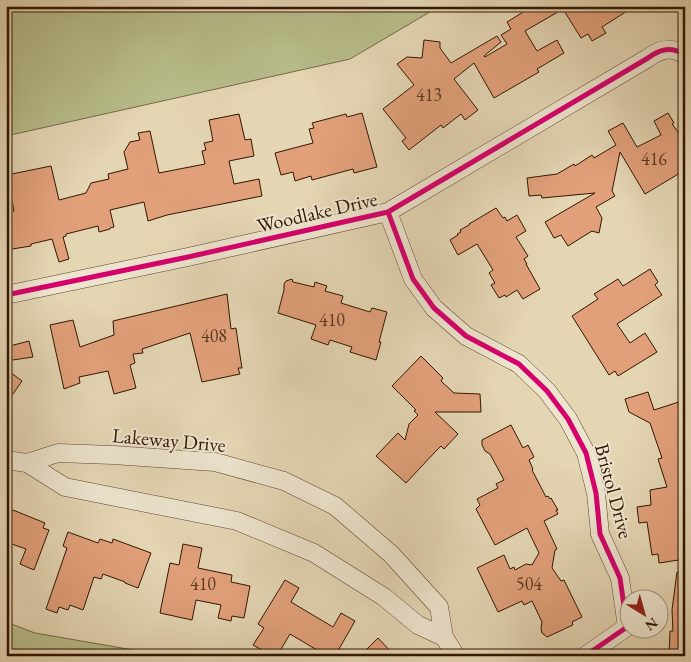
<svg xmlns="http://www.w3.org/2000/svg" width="691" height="662" viewBox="0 0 691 662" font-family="'EB Garamond',serif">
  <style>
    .green { fill: #b7bc8a; stroke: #746a46 }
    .building { fill: #e1a07a; stroke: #311702 }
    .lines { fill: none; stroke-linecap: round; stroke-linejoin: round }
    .minor-casing { stroke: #5e462e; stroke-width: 19 }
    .minor { stroke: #ede4ce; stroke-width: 18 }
    .cycleway-casing { stroke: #ede4ce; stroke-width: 8 }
    .cycleway { stroke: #d6006c; stroke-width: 5 }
    .labels { text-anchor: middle; stroke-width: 4; stroke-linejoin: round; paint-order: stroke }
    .number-label { font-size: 18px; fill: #5d3920 }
    .street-label { font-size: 20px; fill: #311702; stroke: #ede4ce }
  </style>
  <rect width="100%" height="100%" fill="#e4d5b3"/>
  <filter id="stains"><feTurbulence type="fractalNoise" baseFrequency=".004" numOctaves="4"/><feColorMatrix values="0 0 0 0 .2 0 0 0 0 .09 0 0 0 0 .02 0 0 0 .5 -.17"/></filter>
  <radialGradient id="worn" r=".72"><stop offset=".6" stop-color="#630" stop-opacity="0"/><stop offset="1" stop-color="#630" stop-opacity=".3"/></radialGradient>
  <path class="green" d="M6,6H440L350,59L6,136Z
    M6,622L35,633L145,652L156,656H6Z"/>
  <path class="building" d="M533,6H635L602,27L606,33L592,41L588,34L581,38L563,9L525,31L537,51L557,40L564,53L537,69L539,72L494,98L474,63L454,79L478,110L465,120L461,114L443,128L441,125L409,150L402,141L406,138L383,109L414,85L397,64L407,57L422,58L424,40L440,42V48L451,63L497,36L501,42L484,56L485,57L507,44L501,35L511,29L507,22Z
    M362,113L377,167L354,173L353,169L312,180L311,176L295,181L293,172L281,175L275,153L313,143L309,129L314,128L312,123L346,114L347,117Z
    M668,113L674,123L672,124L685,141V170L645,194L620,152L612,191L615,196L596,207L602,218L599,233L592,231L568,246L561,235L554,238L545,222L595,193L542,198L541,195L529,196L527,178L557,174L574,164L575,166L592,155L594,158L616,145L608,131L623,123L637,147L661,135L654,121Z
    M239,114L245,140L251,139L254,156L229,161L234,184L259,179L262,196L167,215L148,221L144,202L110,210L114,227L110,228V229L99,232L98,226L66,234V236L63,237L69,259L59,262L52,239L31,244V246L6,250V212L14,211L7,175L51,166L59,200L86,193L91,183L109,179L108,174L128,169L124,152L130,142L140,140L138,133L150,131L159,173L205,164L202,151L206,150L204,143L213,141L209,120Z
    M496,208L503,218L505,217L507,221L517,215L526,231L516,237L528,256L524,259L527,264H526L540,289L523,299L517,290L506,297L505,295L499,298L491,285L495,283L489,273L493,270L477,244L458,255L450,240L458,235L457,234L461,232L460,230L469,225V224Z
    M650,269L658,282L655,285L662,295L617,324L630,343L645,333L657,352L618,376L615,371L609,375L572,316L598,299L594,294L618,279L623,286Z
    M292,279L293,282L314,287L315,282L327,286L325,291L343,296L341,303L370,312L372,308L387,312L379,342H381L376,360L350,352L352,347L330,340L328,345L311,339L316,325L278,313L284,290V284L286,281Z
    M227,294L231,329L236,328L239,349L242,368H238L240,374L202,382L190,333L142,349L143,353L133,354L135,363L130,365L136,388L114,394L108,371L79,377L80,383L64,389L50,325L73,320L80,347L114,335L113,321Z
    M29,341L33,357L6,361V347Z
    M421,356L443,378L441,381L454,393L480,394L481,412H435L458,434L444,449L441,446L435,452L406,483L376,456L398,433L405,440L409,424L418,415L414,411L416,410L392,386Z
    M6,369L22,381L6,404Z
    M648,392L654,410L685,400V429L681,430L685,443V466L682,467L685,491V559L659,563L658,554L652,555L647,522L639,523L637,507L651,505L650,490L667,487L658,459L662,458L650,423L629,412L625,399Z
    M511,425L523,448L528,445L534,457L529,460L533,469L532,470L546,497L548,496L550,499L551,498L558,510H556L558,514L544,521L557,549L555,550L552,568L561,581L564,580L582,617L572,622L573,625L547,637L542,633L541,629L542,622L532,601L524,605L522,601L498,612L477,568L504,555L510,569L514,567L515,570L526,564L532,565L539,553L527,528L495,545L476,509L480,505L477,499L498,488L496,484L504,480L490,454L485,451L482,445V440Z
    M13,510L45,523L43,528L49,530L34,570L20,564L26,549L6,542V516L10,517Z
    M68,532L98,543L100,539L112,543L113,539L151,553L138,588L125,583V582L103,574L101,579L94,577L83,610L70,605L68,610L59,607L57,613L46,609L67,548L63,546Z
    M183,544L202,548L198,568L232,575L231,582L250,586L244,618L232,616L231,621L218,618L221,605L196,600L192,620L160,613L170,563L179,565Z
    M677,572L685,573V656H669L670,631H673L672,610Z
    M285,580L299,588L291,602L333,627L341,613L355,621L335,656H327L290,634L277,656H272L253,645L264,628L258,624Z
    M378,638L395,656H360Z"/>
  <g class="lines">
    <defs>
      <path id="minor" d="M388,212L413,279L434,308L466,336L519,364L547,391L568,419L586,453L596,493L600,534L620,578L627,627L585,656
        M6,295L188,257L388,212L648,58C660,49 671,46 685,55
        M6,460L27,463L65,487L237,521L314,553L384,597L418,625L444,637
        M27,463L58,453L113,455L215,462L284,481L335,506L391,554L439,607L444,637L456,656"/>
    </defs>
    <use href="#minor" class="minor-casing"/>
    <use href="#minor" class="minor"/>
    <defs>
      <path id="cycleway" d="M388,212L413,279L434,308L466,336L519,364L547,391L568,419L586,453L596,493L600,534L620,578L627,627L585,656
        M6,295L188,257L388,212L648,58C660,49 671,46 685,55"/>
    </defs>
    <use href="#cycleway" class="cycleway-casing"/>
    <use href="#cycleway" class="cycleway"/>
  </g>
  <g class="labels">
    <g class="number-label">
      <text x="429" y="101">413</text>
      <text x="654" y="165">416</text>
      <text x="332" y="326">410</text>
      <text x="214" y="342">408</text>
      <text x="203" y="590">410</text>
      <text x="529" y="590">504</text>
    </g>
    <g class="street-label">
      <text transform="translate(317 212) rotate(-13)" y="7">Woodlake Drive</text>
      <text transform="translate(169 440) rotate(5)" y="7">Lakeway Drive</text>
      <text transform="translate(614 491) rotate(75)" y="7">Bristol Drive</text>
    </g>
  </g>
  <rect width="691" height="662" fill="none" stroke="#e4d5b3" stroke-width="25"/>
  <rect x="8" y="8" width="676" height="647" fill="none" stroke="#311702" stroke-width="2.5"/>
  <rect x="12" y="12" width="666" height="637" fill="none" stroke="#311702"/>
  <g transform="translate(644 614) rotate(143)"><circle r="24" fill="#ede4ce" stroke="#a2927c"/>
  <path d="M0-4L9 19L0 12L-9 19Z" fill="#8f2418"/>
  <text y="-8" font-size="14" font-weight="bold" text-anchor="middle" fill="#311702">N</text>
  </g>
  <rect width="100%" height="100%" filter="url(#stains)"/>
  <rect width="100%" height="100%" fill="url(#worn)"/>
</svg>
